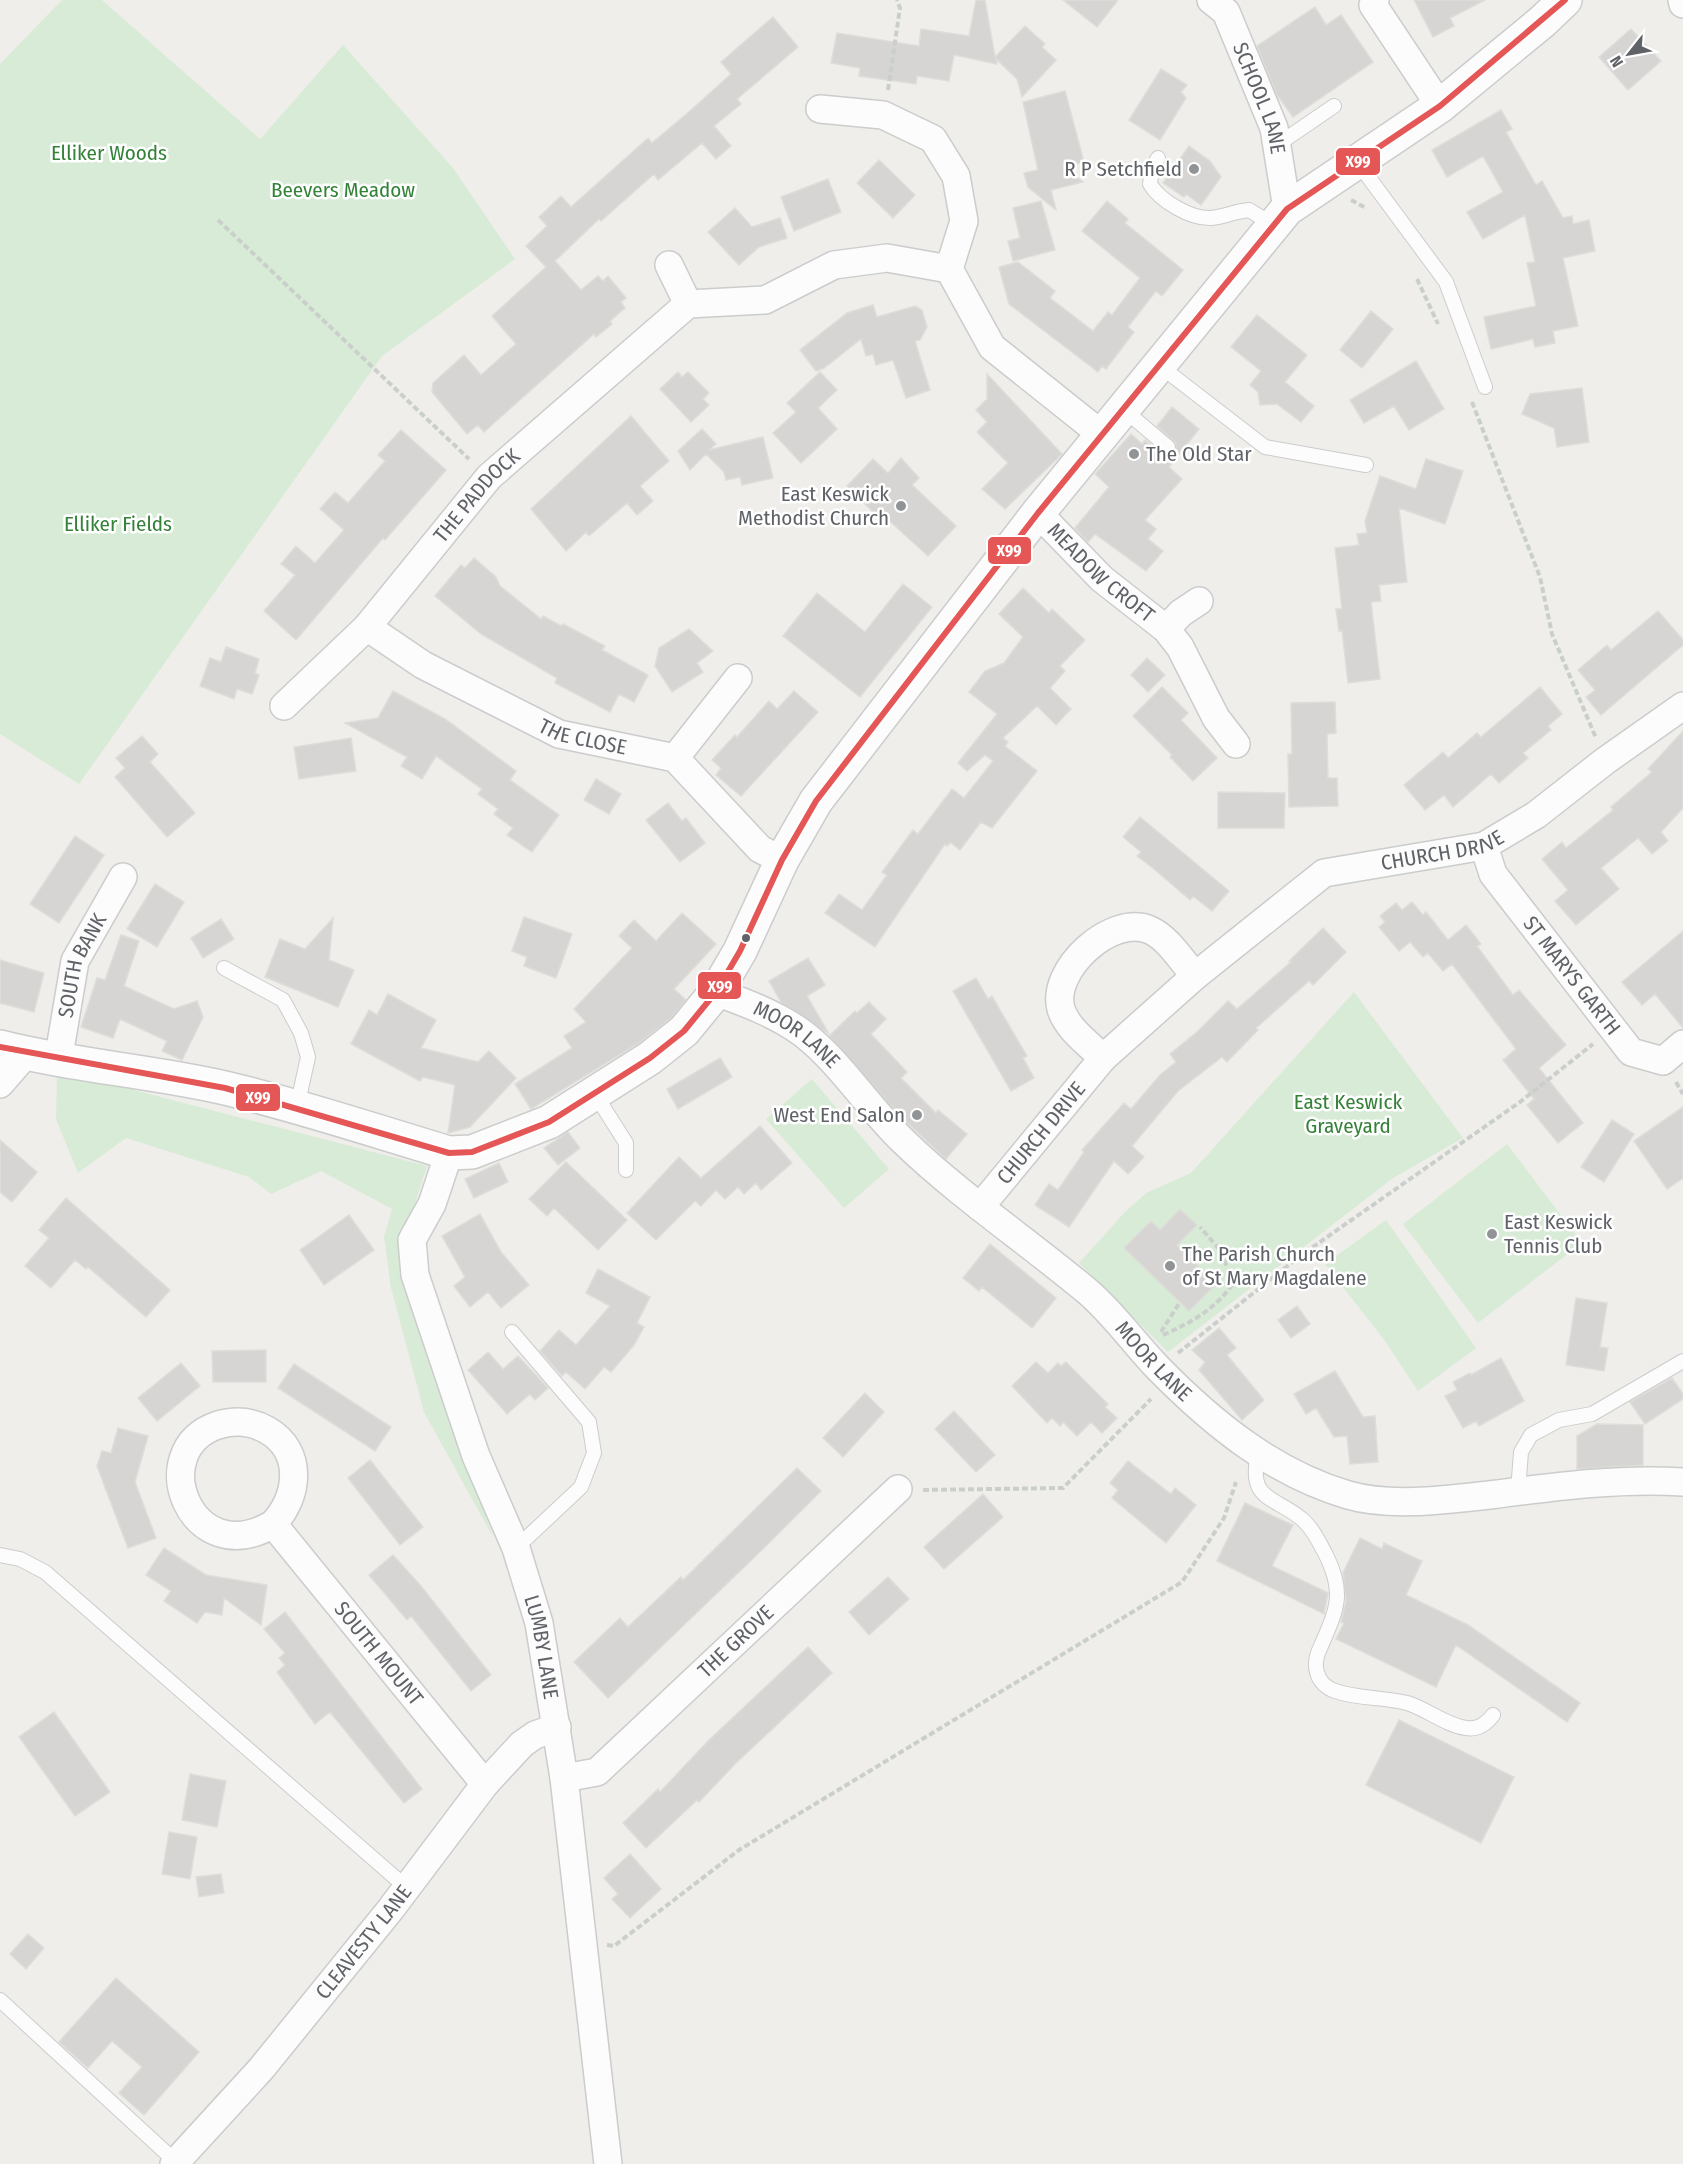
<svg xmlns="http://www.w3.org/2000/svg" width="1683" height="2164" viewBox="0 0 1683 2164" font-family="'Fira Sans Condensed',sans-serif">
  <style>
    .green { fill: #d8ebd6; fill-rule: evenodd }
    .building { fill: #d6d5d3; stroke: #deddd9; stroke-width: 1.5 }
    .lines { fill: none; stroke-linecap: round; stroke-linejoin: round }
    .service-casing { stroke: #cbcccc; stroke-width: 16 }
    .minor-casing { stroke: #cbcccc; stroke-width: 30 }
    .tertiary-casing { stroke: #cbcccc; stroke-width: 36 }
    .path { stroke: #cacfcc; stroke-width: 4; stroke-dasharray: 6 3; stroke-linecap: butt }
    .service { stroke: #fdfcfc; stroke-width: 14 }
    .minor { stroke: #fdfcfc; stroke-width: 27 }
    .tertiary { stroke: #fdfcfc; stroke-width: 33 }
    .bus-1-casing { stroke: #fff; stroke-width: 10 }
    .bus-1 { stroke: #e55757; stroke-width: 6 }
    .poi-dot { fill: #919496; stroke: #fff; stroke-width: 2 }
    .bus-dot { fill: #5f6368; stroke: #fff; stroke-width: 2 }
    .labels { text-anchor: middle; stroke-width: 5; stroke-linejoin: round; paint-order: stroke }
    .street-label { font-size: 21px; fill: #5f6368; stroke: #fff }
    .park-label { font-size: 21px; fill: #348238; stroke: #fff }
    .poi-label { font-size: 21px; fill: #5f6368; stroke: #fff; text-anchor: end }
    .line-badge { stroke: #fff; stroke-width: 2 }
    .badge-label { font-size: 16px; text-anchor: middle; font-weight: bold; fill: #fff }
  </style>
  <rect width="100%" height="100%" fill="#efeeea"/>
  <path class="green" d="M62,0H102L260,139L343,45L453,168L515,259L382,356L79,784L0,734V64Z
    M1354,992L1463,1138L1393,1178L1168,1352L1079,1263L1125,1212L1146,1193L1191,1173ZM1180,1209L1196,1224L1177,1245L1216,1284L1189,1311L1125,1248L1150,1221L1160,1230Z
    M57,1070L427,1166L400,1250L493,1537L424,1412L391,1288L384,1237L392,1209L321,1171L271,1194L249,1177L126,1138L78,1173L56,1119Z
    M812,1079L889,1169L844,1208L766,1119Z
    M1507,1144L1582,1243L1478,1323L1403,1224Z
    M1386,1220L1476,1348L1418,1391L1385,1341L1325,1264Z"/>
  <path class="building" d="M976,0H985L995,57L1025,26L1045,44L1042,47L1056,60L1022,97L1017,79L996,59L997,64L954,55L949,81L917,76L916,84L859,76L860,68L831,63L837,33L919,46L921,29L969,36Z
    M1063,0H1118L1097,27Z
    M1414,0H1485L1450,18L1454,26L1433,37Z
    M1315,7L1326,25L1341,15L1373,62L1293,117L1277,95L1257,46Z
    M773,17L798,47L737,99L741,104L714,126L731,146L716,159L702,143L658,180L654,174L601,221L599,219L555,261L581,290L598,276L603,281L608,276L626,298L621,302L625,308L610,321L612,324L596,337L594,334L484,432L478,425L467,434L432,392L433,383L464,355L481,375L516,344L492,316L546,267L526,246L547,226L539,217L561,196L571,207L648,138L652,143L690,111L731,74L721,62Z
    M1631,29L1661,61L1628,90L1599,57Z
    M1161,69L1187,85L1181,92L1186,98L1160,140L1129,120Z
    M1065,91L1084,162L1064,167L1083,182L1051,190L1056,210L1028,187L1024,173L1038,170L1023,102Z
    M1501,110L1512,129L1506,132L1536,185L1542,181L1563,218L1572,216L1573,224L1589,220L1595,251L1563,258L1578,326L1553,331L1555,343L1535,347L1533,339L1491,349L1484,317L1536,306L1527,263L1535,262L1525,215L1483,239L1467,212L1503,192L1483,156L1447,177L1432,150Z
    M1189,146L1210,161L1221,177L1201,205L1186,194L1184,197L1163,183Z
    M879,160L915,195L893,218L857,183Z
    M828,179L841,212L794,231L781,197Z
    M1041,201L1055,250L1013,261L1008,241L1020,238L1013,208Z
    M1107,201L1128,219L1125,223L1183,270L1162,296L1156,291L1128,327L1134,332L1106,369L1102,366L1098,372L1009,304L999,267L1018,262L1055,291L1050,298L1093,331L1108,312L1112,315L1140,278L1082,231Z
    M735,208L752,227L780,218L787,238L759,247L739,265L708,232Z
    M873,305L877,317L915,306L922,310L927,327L920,340L915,341L930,390L906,398L893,360L876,365L873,354L866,356L861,339L824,368L816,371L800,350L847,313Z
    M1371,311L1393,329L1362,368L1340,350Z
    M1257,315L1307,355L1285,382L1314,406L1301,422L1277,404L1260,405L1258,392L1250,385L1261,371L1231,347Z
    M1416,361L1444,409L1409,430L1394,406L1364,423L1350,400Z
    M678,372L682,377L688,372L709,393L703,399L709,405L691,422L660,389Z
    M820,372L837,390L818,408L837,429L801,463L773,433L796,412L787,403Z
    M987,374L1062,454L1005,509L982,489L1008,463L977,432L987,422L976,410L987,399Z
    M1582,388L1589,442L1557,447L1554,428L1522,414L1530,394Z
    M1172,407L1199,429L1169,467L1182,479L1145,520L1156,529L1148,539L1163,551L1146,571L1095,534L1088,542L1075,528L1109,487L1095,474L1131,434L1142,444L1145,440L1166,456L1175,452L1176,443L1157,426Z
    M631,416L669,461L640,486L653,501L637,515L627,503L589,536L586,532L566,551L531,509Z
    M702,429L716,444L709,450L763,437L773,478L742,485L740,477L726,480L724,472L706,454L690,470L678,451Z
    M401,430L446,470L385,540L383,538L296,640L264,611L295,575L281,564L296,546L315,563L344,530L320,509L335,492L348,503L385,461L378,455Z
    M901,458L919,478L912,485L956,526L928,556L882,514L879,518L847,486L873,459L888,473Z
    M1426,459L1463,471L1445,524L1399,508L1407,582L1379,585L1381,601L1371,602L1380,679L1348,683L1342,630L1339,631L1336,609H1342L1335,548L1359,545L1357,534L1367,533L1365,521L1380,476L1416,489Z
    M474,558L496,577L500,586L541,619L543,616L561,626L563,624L605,646L602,650L648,675L634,702L619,694L610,712L555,683L557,678L481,634L435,596L461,565L465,568Z
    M903,584L932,607L860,697L783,636L817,593L865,632Z
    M1023,588L1049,613L1052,609L1085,640L1060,666L1065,671L1050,688L1071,709L1056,725L1037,706L1003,738L1008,742L1005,746L1037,771L992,828L981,822L960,850L950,842L947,846L945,844L875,947L825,913L839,894L862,910L887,875L882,872L913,830L918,834L952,789L964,798L993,761L985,755L967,771L958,763L997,714L969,692L985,671L1004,663L1023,637L999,614Z
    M1658,611L1683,640V645L1601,715L1586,697L1595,690L1578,670L1607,645L1611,650Z
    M689,629L713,651L697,663L703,672L672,692L655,666L659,648Z
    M226,647L259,659L255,673L259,675L252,694L237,689L234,699L200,686L210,658L221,662Z
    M1147,658L1165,675L1148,692L1131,675Z
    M1162,687L1188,713L1181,720L1217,758L1193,781L1170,757L1172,755L1133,716Z
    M1540,687L1562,714L1548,726L1551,730L1523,753L1528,758L1499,783L1491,774L1453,807L1444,795L1425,810L1404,785L1443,752L1448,758L1477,733L1481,737Z
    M393,691L445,719L516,771L510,780L559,815L532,852L507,835L513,828L494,814L498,809L478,794L482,789L436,756L422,779L401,766L407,757L345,723L378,718Z
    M794,691L818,712L741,796L716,775L721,768L712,760L735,735L737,737L769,701L777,709Z
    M1335,702L1336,733L1327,734L1328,778H1337L1338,806L1289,807L1288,754H1292L1291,703Z
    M1683,731V808L1661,832L1668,841L1652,854L1638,838L1601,868L1619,889L1576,925L1555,901L1568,890L1542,859L1562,842L1566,848L1613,810L1611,807L1652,772L1648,769Z
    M142,736L158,754L150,762L195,813L167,837L115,777L125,768L116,758Z
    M351,738L356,771L299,779L294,747Z
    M596,779L621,794L609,814L584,800Z
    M1218,792L1285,793L1284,828H1218Z
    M668,803L682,821L686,818L705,843L680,862L646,820Z
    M1140,817L1229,891L1212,911L1193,896L1190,900L1154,869L1137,856L1141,852L1123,837Z
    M75,836L104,855L59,923L30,904Z
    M155,884L184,902L157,947L127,929Z
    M1412,902L1423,915L1426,912L1448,940L1466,925L1481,944L1477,946L1513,995L1519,990L1566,1045L1539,1068L1583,1123L1558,1143L1527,1105L1534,1099L1503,1060L1516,1049L1452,964L1443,971L1428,953L1423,957L1410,942L1399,951L1379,927L1385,922L1380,916L1396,903L1402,910Z
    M682,913L716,944L674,989L686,1000L671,1018L639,1043L531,1109L515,1084L572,1048L564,1036L586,1022L574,1009L632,948L619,936L634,920L656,941Z
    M524,917L572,934L556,978L524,966L527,957L512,951Z
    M333,918L329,960L354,970L338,1007L265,977L280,939L305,949Z
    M221,919L234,939L203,958L191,938Z
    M1323,928L1346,952L1313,985L1309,981L1256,1028L1258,1030L1227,1062L1222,1057L1178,1091L1132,1146L1144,1157L1128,1174L1114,1161L1069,1227L1035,1205L1049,1184L1058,1190L1084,1152L1082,1150L1124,1103L1131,1109L1160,1075L1176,1062L1170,1054L1197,1032L1228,1001L1237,1009L1291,962L1289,961Z
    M1683,931V1028L1655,994L1642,1005L1622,982Z
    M121,935L139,941L124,986L174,1009L197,1001L203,1017L182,1060L162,1051L167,1041L120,1019L113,1038L81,1027L97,978L105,980Z
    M808,958L825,985L807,996L829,1034L781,1002L769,981Z
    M0,960L44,973L34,1012L0,1003Z
    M976,978L988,999L992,996L1014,1034L1027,1056L1023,1058L1034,1078L1011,1091L953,991Z
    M388,994L436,1020L421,1048L478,1062L489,1051L516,1078L470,1127L448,1133L455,1085L423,1077L420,1081L351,1044L369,1010L377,1015Z
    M869,1002L886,1019L871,1034L907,1072L901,1078L936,1113L938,1110L967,1134L946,1159L901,1117L829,1036L855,1011L857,1013Z
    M720,1058L732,1077L678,1109L667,1089Z
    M1683,1107V1178L1667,1189L1634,1141Z
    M1612,1120L1634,1134L1604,1182L1581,1167Z
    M760,1126L792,1163L761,1190L756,1183L744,1194L738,1187L725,1199L716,1190L701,1206L695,1201L656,1240L627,1213L679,1157L701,1178Z
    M568,1132L580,1148L558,1165L544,1148Z
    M0,1140L37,1172L12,1202L0,1192Z
    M566,1162L627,1220L598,1250L554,1208L547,1216L529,1199Z
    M499,1163L508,1182L474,1198L465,1179Z
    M66,1198L170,1290L146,1317L88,1267L86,1269L75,1260L51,1288L25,1266L49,1238L39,1230Z
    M1180,1209L1197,1225L1177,1245L1216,1284L1189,1311L1124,1248L1151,1221L1160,1230Z
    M480,1214L501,1252L529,1285L501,1308L488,1292L470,1307L454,1286L465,1277L442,1236Z
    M349,1215L374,1250L324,1285L300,1250Z
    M990,1244L1056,1298L1032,1328L982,1287L979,1291L963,1278Z
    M598,1269L650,1297L637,1323L644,1327L634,1345L611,1372L604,1367L585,1389L566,1372L562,1376L540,1351L559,1330L576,1345L610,1306L586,1293Z
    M1576,1298L1607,1303L1600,1347L1608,1348L1604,1371L1566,1365Z
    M1297,1306L1310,1324L1291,1338L1278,1320Z
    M1219,1328L1236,1348L1227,1355L1264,1400L1242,1420L1199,1370L1205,1362L1192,1350Z
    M266,1350V1382H213L212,1351Z
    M488,1352L503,1369L518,1356L548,1388L535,1400L530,1394L507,1414L468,1370Z
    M1501,1358L1524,1401L1479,1426L1476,1421L1463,1428L1445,1396L1457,1390L1453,1382L1470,1373L1471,1375Z
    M1036,1362L1048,1373L1058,1363L1061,1366L1066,1362L1108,1404L1105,1407L1117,1418L1102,1433L1091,1422L1077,1436L1063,1422L1060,1426L1052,1418L1047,1423L1012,1386Z
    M181,1363L200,1386L157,1421L138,1398Z
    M294,1364L391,1427L375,1451L278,1388Z
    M1335,1371L1363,1417L1375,1416L1378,1462L1350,1464L1347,1436L1334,1437L1316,1408L1306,1414L1294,1394Z
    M1672,1378L1683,1394V1399L1645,1424L1630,1402Z
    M865,1393L884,1412L843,1457L823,1438Z
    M954,1411L995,1455L976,1472L935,1429Z
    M1597,1424L1643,1425V1465L1577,1469V1436Z
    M118,1428L148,1436L135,1482L156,1538L128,1548L97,1466L102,1451L111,1453Z
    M370,1460L423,1527L400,1545L348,1478Z
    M1128,1461L1171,1494L1175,1488L1196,1505L1166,1543L1112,1498L1118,1490L1110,1483Z
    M797,1468L821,1491L765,1547L608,1698L574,1662L620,1618L628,1627L681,1577L683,1580Z
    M983,1494L1003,1517L944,1569L924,1547Z
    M1245,1503L1293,1525L1272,1566L1328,1593L1324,1614L1217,1561Z
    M1360,1538L1382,1549L1384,1543L1422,1561L1406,1595L1468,1625L1580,1703L1567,1722L1456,1645L1436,1687L1336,1639L1344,1623L1341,1622L1346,1601L1343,1573Z
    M164,1548L206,1575L267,1585L261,1625L224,1598L222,1615L205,1612L197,1623L164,1601L171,1591L146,1575Z
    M393,1555L421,1586L491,1675L471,1691L411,1616L407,1620L369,1575Z
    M888,1577L909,1599L869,1635L849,1612Z
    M285,1612L422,1789L404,1803L330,1712L315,1724L277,1672L285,1665L279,1658L285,1653L264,1629Z
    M808,1647L832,1673L736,1763L699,1802L697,1800L646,1848L623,1823L658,1789L660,1792L708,1741Z
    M54,1712L110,1792L75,1816L19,1737Z
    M1399,1720L1514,1777L1481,1843L1366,1785Z
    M190,1774L226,1781L217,1827L182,1820Z
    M169,1832L197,1837L190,1879L162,1874Z
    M630,1854L661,1889L630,1918L612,1899L618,1894L604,1878Z
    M221,1874L224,1893L199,1897L196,1877Z
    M28,1934L44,1948L26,1969L10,1954Z
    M116,1978L199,2052L144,2115L119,2093L142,2067L112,2041L88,2068L59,2042Z"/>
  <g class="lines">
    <defs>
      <path id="service" d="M1277,145L1334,106
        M1158,158L1152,168L1150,184C1160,201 1191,219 1211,218C1224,217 1236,211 1249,210L1274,225
        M1358,163L1446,282L1485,387
        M1160,366L1265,447L1366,465
        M1123,409L1168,447
        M224,968L283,1000L301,1033L308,1057L297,1107
        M595,1094L626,1143V1170
        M512,1332L589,1422L594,1453L581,1487L516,1548
        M1258,1454C1247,1503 1277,1496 1304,1521C1314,1530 1320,1544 1326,1555C1345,1593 1337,1609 1321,1646C1317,1654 1314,1663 1317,1672C1319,1681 1326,1688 1335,1691C1358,1699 1384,1697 1407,1703C1427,1709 1445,1725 1466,1728C1478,1730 1487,1723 1493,1715
        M1518,1491L1521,1452L1531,1435L1559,1420L1592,1414L1683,1361
        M0,1555L20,1559L45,1572L407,1888
        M0,2000L176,2162"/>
      <g id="minor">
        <path id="s1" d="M1211,0L1226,12L1274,128L1287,209"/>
        <path d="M1375,0L1373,5L1440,106"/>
        <path d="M1682,0L1683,4"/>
        <path d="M820,109L883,115L933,139L956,176L964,221L949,269"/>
        <path d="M669,265L688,304"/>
        <path id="s2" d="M1038,513L1102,579L1166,629L1180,647L1216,718L1236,744"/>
        <path id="s3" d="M367,627L423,665L559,734L675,758L760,849L782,860"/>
        <path d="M1166,629L1181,613L1199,601"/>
        <path id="s4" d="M284,706L367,627L489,477L688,304L765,300L834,265L887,258L949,269L992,347L1101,434"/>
        <path d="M675,758L738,678"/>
        <path id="s5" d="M1484,846L1493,874L1631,1052L1663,1061L1683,1044"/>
        <path id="s6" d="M716,992C743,1002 771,1012 795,1028C834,1053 868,1108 903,1141C960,1196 1026,1240 1087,1291C1113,1313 1134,1343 1158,1368C1212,1423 1273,1473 1348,1495C1393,1508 1452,1499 1498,1494C1559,1486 1622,1478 1683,1482"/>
        <path d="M1103,1058C1090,1045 1067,1029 1061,1009C1050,970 1112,913 1150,930C1168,938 1182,961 1195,976"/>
        <path id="s7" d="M58,1061L75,961L123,877"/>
        <path d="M0,1084L26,1054"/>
        <path id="s8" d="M449,1153L432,1204L412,1240L415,1275L476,1456L516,1548L539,1623L564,1778L608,2164"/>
        <path id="s9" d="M980,1207L1103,1058L1195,976L1324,873L1484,846L1536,815L1605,761L1683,706"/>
        <path id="s10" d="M273,1524C191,1573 143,1450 218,1425C235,1420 251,1421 267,1430C304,1451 299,1497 273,1524L485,1784"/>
        <path id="s11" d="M564,1778L597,1772L898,1489"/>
        <path id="s12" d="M174,2164L261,2069L390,1910L485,1784L522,1744L535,1735L557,1727"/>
      </g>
      <path id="tertiary" d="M0,1047C74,1066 151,1071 225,1088C301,1106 375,1131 449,1153L472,1152L549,1122L650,1058L684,1031L716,992L740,951L782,860L816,801L1038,513L1287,209L1440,106L1543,21L1565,0"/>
    </defs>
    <use href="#service" class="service-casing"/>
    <use href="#minor" class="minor-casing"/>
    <use href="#tertiary" class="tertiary-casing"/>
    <path class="path" d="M888,90L900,8L897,0
      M1351,200L1366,208
      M218,220L469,459
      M1417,279L1438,324
      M1472,402L1540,577L1552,634L1596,738
      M1676,1082L1683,1094
      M1161,1332L1180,1302
      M1163,1335C1192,1322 1216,1309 1234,1282L1219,1249L1200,1227
      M1178,1353L1300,1256L1520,1102L1593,1044
      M923,1490L1063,1488L1151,1399
      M607,1945L614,1946L739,1850L1182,1582L1224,1518L1236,1482"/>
    <use href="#service" class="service"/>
    <use href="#minor" class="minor"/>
    <use href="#tertiary" class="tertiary"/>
    <defs>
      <path id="bus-1" d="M0,1047L225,1088L449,1153L472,1152L549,1122L650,1058L684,1031L716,992L740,951L782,860L816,801L1038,513L1287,209L1440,106L1565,0"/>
    </defs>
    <use href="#bus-1" class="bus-1-casing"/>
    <use href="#bus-1" class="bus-1"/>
  </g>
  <g class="poi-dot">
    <circle cx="1194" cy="169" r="6"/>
    <circle cx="1134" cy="454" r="6"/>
    <circle cx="901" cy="506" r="6"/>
    <circle cx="917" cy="1115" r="6"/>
    <circle cx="1492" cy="1234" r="6"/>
    <circle cx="1170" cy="1266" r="6"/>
  </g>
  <circle class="bus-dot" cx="746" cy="938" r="5"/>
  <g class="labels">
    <g class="street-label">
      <text dy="7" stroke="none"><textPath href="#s1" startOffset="112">SCHOOL LANE</textPath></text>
      <text dy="7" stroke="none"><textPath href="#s4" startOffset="286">THE PADDOCK</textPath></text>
      <text dy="7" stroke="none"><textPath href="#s2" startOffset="87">MEADOW CROFT</textPath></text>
      <text dy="7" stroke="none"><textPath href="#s3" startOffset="244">THE CLOSE</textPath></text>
      <text dy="7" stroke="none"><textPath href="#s9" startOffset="602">CHURCH DRIVE</textPath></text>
      <text dy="7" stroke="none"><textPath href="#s7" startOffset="99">SOUTH BANK</textPath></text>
      <text dy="7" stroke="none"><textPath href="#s5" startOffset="158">ST MARYS GARTH</textPath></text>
      <text dy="7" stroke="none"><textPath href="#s6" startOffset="92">MOOR LANE</textPath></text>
      <text dy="7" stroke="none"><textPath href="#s9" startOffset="96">CHURCH DRIVE</textPath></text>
      <text dy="7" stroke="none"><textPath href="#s6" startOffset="578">MOOR LANE</textPath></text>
      <text dy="7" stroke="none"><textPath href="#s11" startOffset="224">THE GROVE</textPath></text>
      <text dy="7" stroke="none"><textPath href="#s8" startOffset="524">LUMBY LANE</textPath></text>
      <text dy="7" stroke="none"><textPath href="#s10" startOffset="524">SOUTH MOUNT</textPath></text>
      <text dy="7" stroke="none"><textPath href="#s12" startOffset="292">CLEAVESTY LANE</textPath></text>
    </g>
    <g class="park-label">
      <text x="109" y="160">Elliker Woods</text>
      <text x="343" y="197">Beevers Meadow</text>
      <text x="118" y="531">Elliker Fields</text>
      <text x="1348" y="1109">East Keswick<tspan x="1348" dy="24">Graveyard</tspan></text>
    </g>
    <g class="poi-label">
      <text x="1182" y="176">R P Setchfield</text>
      <text x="1146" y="461" text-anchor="start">The Old Star</text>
      <text x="889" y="501">East Keswick<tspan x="889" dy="24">Methodist Church</tspan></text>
      <text x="905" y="1122">West End Salon</text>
      <text x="1504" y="1229" text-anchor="start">East Keswick<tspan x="1504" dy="24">Tennis Club</tspan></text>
      <text x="1182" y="1261" text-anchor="start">The Parish Church<tspan x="1182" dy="24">of St Mary Magdalene</tspan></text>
    </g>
  </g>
  <g class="line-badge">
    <rect x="1335" y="147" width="46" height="29" rx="6" fill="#e55757"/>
    <rect x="987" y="536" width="45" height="29" rx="6" fill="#e55757"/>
    <rect x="697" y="971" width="45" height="29" rx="6" fill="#e55757"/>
    <rect x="235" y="1083" width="46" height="29" rx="6" fill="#e55757"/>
  </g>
  <g class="badge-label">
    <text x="1358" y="167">X99</text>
    <text x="1009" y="556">X99</text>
    <text x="720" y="992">X99</text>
    <text x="258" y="1103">X99</text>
  </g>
  <g transform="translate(1629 54) rotate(239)" stroke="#ffffff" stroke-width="4.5" paint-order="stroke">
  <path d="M0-4.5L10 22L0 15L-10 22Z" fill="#5f6368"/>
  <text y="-9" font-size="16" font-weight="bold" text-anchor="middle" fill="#5f6368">N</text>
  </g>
</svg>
